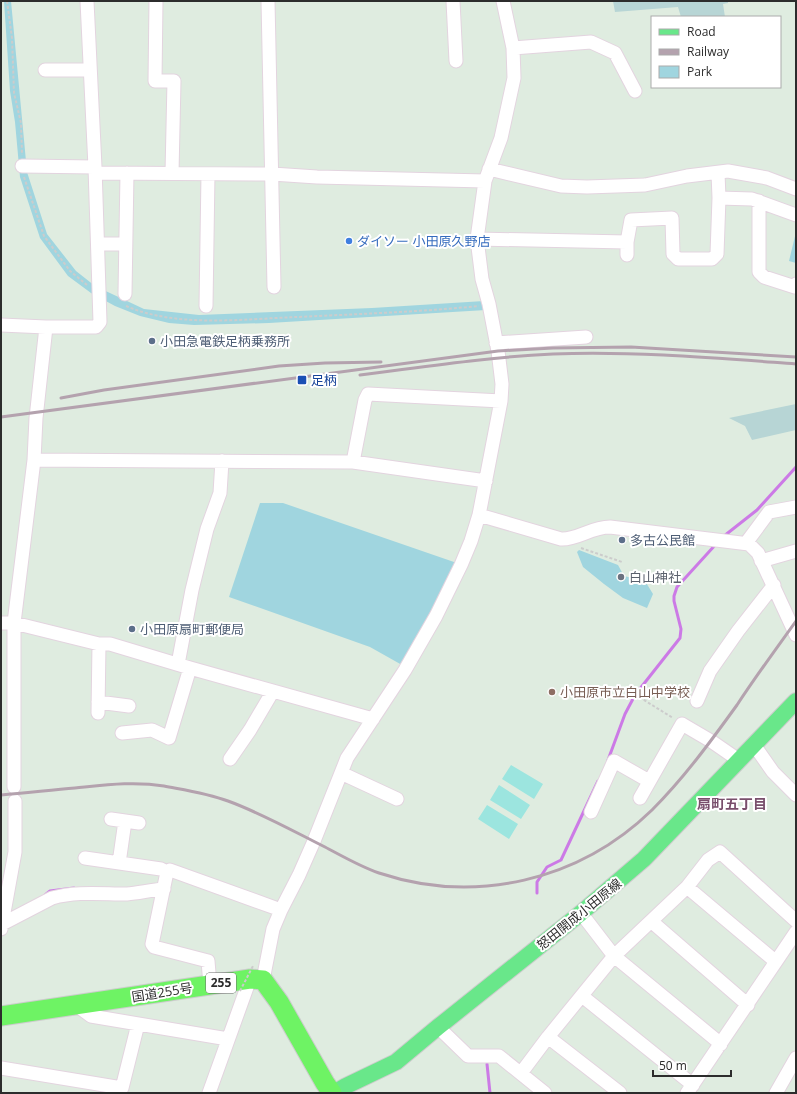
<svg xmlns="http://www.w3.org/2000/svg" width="797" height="1094" viewBox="0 0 797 1094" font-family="'Open Sans','Noto Sans JP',sans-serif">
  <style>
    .green { fill: #a0d5df }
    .cemetery { fill: #b7d5d5 }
    .pitch { fill: #9ce5df }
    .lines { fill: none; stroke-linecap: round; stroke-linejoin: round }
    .stream { stroke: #cc7ae6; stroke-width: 3 }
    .minor-casing { stroke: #e3d4df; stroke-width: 15 }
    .major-casing { stroke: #ccc; stroke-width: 18 }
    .highway-casing { stroke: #ccc; stroke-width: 21 }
    .path { stroke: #ccc; stroke-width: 2; stroke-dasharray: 3 2; stroke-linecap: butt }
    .minor { stroke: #fff; stroke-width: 13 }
    .major { stroke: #69e78a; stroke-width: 16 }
    .highway { stroke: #6ef364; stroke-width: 19 }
    .rail { stroke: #b4a2ae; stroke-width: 3 }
    .path-bridge { stroke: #ccc; stroke-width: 2; stroke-dasharray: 3 2; stroke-linecap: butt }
    .shop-dot { fill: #3f7fe0; stroke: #fff; stroke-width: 1.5 }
    .service-dot { fill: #5c6f8a; stroke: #fff; stroke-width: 1.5 }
    .transit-dot { fill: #1a4fb4; stroke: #fff; stroke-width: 1.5 }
    .worship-dot { fill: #6b7280; stroke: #fff; stroke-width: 1.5 }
    .education-dot { fill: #8d6e63; stroke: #fff; stroke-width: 1.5 }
    .labels { text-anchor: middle; stroke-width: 4; stroke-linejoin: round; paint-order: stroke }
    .shield { fill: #fff; stroke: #6b6b6b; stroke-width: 1 }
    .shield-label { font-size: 12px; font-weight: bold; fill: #2c2c2c }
    .shop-label { font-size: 13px; fill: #366cbe; stroke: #fff; text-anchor: start }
    .service-label { font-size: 13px; fill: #4e5e75; stroke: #fff; text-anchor: start }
    .transit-label { font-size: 13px; fill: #164399; stroke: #fff; text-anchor: start }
    .worship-label { font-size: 13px; fill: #5b616d; stroke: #fff; text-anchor: start }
    .education-label { font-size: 13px; fill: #785e54; stroke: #fff; text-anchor: start }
    .street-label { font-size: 13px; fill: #2c2c2c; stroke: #fff }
    .neighbourhood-label { font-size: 14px; font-weight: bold; fill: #794f6c; stroke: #fff }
  </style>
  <rect width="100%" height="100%" fill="#dfece0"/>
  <path class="green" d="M4,1H11L27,172L47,234L76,271L95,286L144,309L199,315L372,308L484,301L486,310L269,323L194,325L169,323L140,316L115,306L91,293L68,276L40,238L20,177L15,122L10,91Z
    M796,232V263L789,261Z
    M260,503H283L454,562L455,565L430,617L402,665L370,647L229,597Z
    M579,550L618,565L624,576L645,581L653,594L647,608L623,598L604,584L583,567L577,552Z"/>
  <path class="cemetery" d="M613,1H728V3L723,4L725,17H681L678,7L615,12Z
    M796,404V430L752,440L745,426L729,418Z"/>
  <path class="pitch" d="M511,765L543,784L534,799L502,779Z
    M499,785L530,805L521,819L490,800Z
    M487,805L518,824L509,839L478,819Z"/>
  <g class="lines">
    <path class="stream" d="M724,536L757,510L796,467
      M608,760L625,714L635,695L680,638L681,629L674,601V596L677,587L717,543
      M537,893V882L547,867L561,860L598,781
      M45,895L50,891L74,888
      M487,1064L490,1093"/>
    <defs>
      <path id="minor" d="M156,1L155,81H174L172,173
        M268,1L274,287
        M453,1L456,61
        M513,48L591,42L615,53L635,91
        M45,70H90
        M22,166L95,167
        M489,169L561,186L587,187L645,185L687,176L728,171L767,178L796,189
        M96,173L272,174L317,177L485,181
        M718,173L719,198
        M759,201V272L764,277L795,287L796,284
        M477,239L627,242
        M98,244H125
        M627,255V242L631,220L672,218L673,254L678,259H712L717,254L719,198L752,199L796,215
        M125,294L127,173
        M206,306L208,174
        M1,325L46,327H96L100,322L95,167L87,1
        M496,343L586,337
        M34,460L353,462L486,481
        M353,462L365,400L368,394L501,401
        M479,515L561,539C577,540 591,527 610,527L749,544L758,553L796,635
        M746,543L769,512L796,507
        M761,561L796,551
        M1,623H14L99,644H110L190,668L373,719
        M178,664L192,590L207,529L220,493L222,461
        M697,701L710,671L738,631L774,585
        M98,702L129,706
        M98,713L99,644
        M122,733L152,730L169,738L190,668
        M754,745L773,772L796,795
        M230,759L250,730L273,691
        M341,773L397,799
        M14,787V623L34,460L36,418L46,327
        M640,798L682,724L711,741L740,761
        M591,812L614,761L649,781
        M111,819L139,823
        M85,858L161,869L167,872
        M119,863L125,821
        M687,887L775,961
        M581,913L614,956L721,1044
        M651,921L748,1005
        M2,924L52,898C77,891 101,894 127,894C139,893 151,890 164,889
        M1,929L15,852V801
        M263,980L273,929L281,910L299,875L314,841L347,758L405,670L436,616L461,565L471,541L479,515L501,401L502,384L498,351L489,304L482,279L477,239L485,181L501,138L514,78L513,48L503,1
        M210,985L208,961L154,947L152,944L167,872L170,870L281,910
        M582,996L693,1085
        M76,1005L91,1016L228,1039
        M438,1027L468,1056H499L545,1093
        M548,1037L620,1093
        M1,1068L122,1088L138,1024
        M521,1073L548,1037L614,956L687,887L708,860L720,852L796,921
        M209,1093L250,979
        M687,1093L796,932
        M776,1093L796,1058"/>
      <path id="major" d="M334,1093L346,1086L396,1062L438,1027L581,913L644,859L796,701"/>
      <path id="highway" d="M1,1016L250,979L263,980L279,1002L325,1083L332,1093"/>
    </defs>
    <use href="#minor" class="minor-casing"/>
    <use href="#major" class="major-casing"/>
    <use href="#highway" class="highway-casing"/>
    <path class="path" d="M7,1L12,38L14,93L21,123L22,155
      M24,177L44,236L70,271L87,285
      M126,306C177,328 242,319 297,317C358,314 418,312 479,306
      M581,548L622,562
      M631,692L673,718"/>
    <use href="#minor" class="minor"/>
    <use href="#major" class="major"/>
    <use href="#highway" class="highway"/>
    <path class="rail" d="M360,375C424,367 488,357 553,354C634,351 715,358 796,364
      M61,398L104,390L279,366L325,363L381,362
      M1,417L498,351L553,348L631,347L796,357
      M1,795C26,793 51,790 75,788C105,785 134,781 164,786C185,790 207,793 228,801C261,813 293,831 325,847C342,856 361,867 379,873C475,905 579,881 652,810C684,778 711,741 737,705C756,676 776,649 796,621"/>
    <path class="path-bridge" d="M240,991L253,966"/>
  </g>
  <circle class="shop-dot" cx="349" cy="241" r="4"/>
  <g class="service-dot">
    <circle cx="152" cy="341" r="4"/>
    <circle cx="622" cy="540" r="4"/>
    <circle cx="132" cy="629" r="4"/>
  </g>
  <rect class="transit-dot" x="297" y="375" width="10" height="10" rx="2"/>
  <circle class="worship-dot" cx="621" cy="577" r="4"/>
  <circle class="education-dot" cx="552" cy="692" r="4"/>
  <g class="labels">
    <rect class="shield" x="206" y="973" width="30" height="20" rx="3"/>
    <g class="shield-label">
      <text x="221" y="987">255</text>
    </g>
    <g class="shop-label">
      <text x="357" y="246">ダイソー 小田原久野店</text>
    </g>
    <g class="service-label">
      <text x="160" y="346">小田急電鉄足柄乗務所</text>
      <text x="630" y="545">多古公民館</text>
      <text x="140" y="634">小田原扇町郵便局</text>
    </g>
    <g class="transit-label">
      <text x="311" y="385">足柄</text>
    </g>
    <g class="worship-label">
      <text x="629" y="582">白山神社</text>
    </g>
    <g class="education-label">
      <text x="560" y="697">小田原市立白山中学校</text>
    </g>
    <g class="street-label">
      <text transform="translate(579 914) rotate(-39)" y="5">怒田開成小田原線</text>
      <text transform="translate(162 992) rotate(-9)" y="5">国道255号</text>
    </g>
    <g class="neighbourhood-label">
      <text x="732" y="809">扇町五丁目</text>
    </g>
  </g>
  <rect width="797" height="1094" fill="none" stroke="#2c2c2c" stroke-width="4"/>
  <rect x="651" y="16" width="130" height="72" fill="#ffffff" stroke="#ababab"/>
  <rect x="659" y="29" width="20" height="6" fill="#69e78a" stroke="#ababab"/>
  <text x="687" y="36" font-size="12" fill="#2c2c2c">Road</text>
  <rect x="659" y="49" width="20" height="6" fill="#b4a2ae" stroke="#ababab"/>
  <text x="687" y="56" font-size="12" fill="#2c2c2c">Railway</text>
  <rect x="659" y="66" width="20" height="12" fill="#a0d5df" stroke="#ababab"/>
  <text x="687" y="76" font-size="12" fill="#2c2c2c">Park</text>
  <path d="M653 1070v6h78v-6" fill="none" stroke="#2c2c2c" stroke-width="2"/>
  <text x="659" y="1070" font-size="12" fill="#2c2c2c" stroke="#ffffff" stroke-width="3" paint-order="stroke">50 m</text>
</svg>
